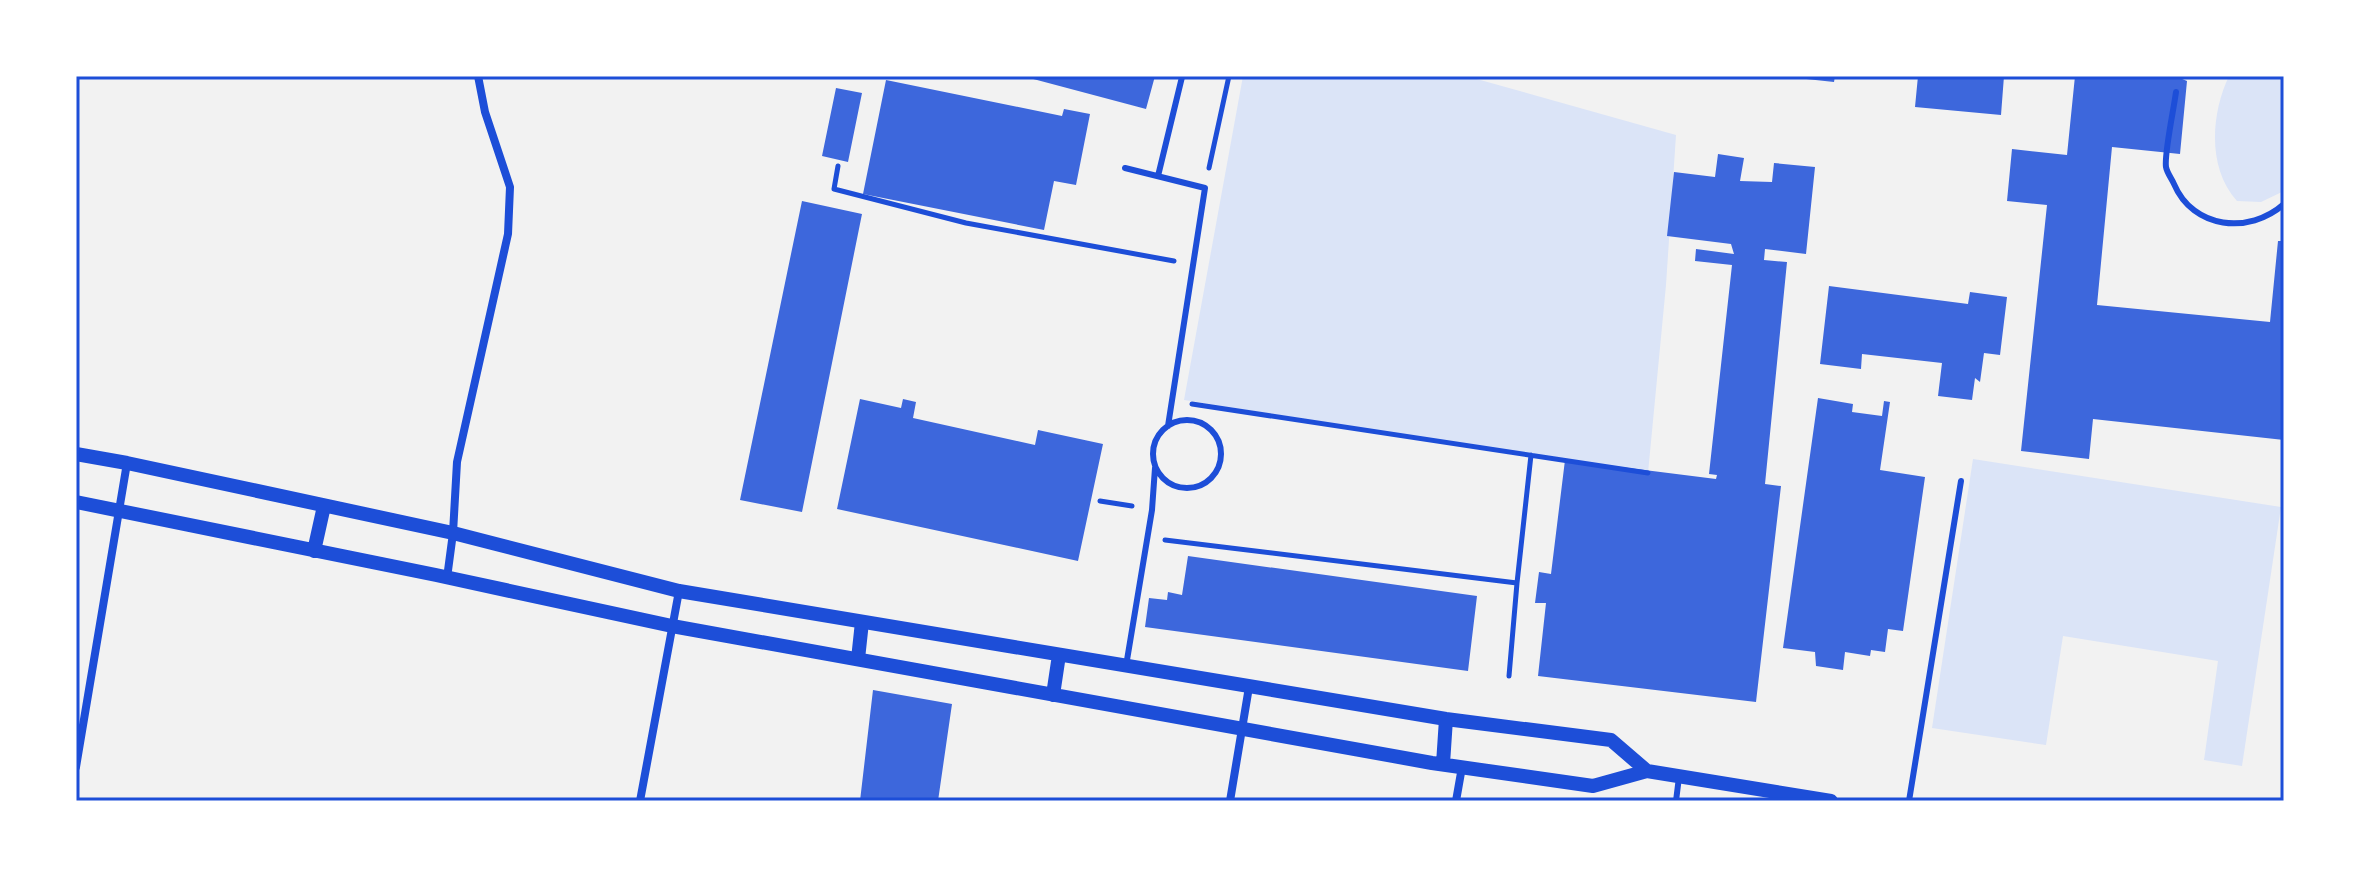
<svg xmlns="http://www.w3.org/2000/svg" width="2360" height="877" viewBox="0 0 2360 877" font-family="'Open Sans',sans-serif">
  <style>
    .green { fill: #dbe4f7 }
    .building { fill: #3d67dc }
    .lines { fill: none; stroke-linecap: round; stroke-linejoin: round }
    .path { stroke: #1d4ed8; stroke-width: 5 }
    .service { stroke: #1d4ed8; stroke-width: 6 }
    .minor { stroke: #1d4ed8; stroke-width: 8 }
    .tertiary { stroke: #1d4ed8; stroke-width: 14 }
    .neatline { fill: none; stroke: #1d4ed8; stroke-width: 3 }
  </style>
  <rect width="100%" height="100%" fill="#f2f2f2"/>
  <path class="green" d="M1243,76H1466L1676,135L1666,285L1648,473L1184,400Z
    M2229,76H2284V191L2261,202L2237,201C2207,168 2211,114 2229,76Z
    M1973,459L2281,507L2242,766L2204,760L2218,661L2063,636L2046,745L1932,728Z"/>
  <path class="building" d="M1022,76H1155L1146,109Z
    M1797,76H1835L1834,82L1797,78Z
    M1918,76H2004L2001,115L1915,107Z
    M2075,76H2175L2187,81L2180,154L2112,147L2097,305L2270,322L2278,241H2284V440L2093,419L2089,459L2021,451L2047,205L2007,201L2012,149L2067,155Z
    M886,80L1062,116L1064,109L1090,114L1076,185L1054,181L1044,230L863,194Z
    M836,88L862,93L848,162L822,156Z
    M1718,154L1744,158L1740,181L1772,182L1774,163L1815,167L1806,254L1765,249L1764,260L1787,262L1765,484L1781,486L1756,702L1538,676L1546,603H1535L1539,572L1551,574L1565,460L1716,479L1717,475L1709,474L1732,265L1695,261L1696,249L1734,254L1731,244L1667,236L1674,172L1715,177Z
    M802,201L862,214L802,512L740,500Z
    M1829,286L1968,304L1970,292L2007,297L2000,355L1984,353L1980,382L1975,378L1972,400L1938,396L1942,363L1862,354L1861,369L1820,364Z
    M1818,398L1853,404L1852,412L1882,416L1884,401L1890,402L1880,470L1925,477L1903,631L1888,629L1885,652L1871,650L1870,656L1845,652L1843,670L1816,666L1815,652L1783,648Z
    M860,399L901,408L903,399L916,402L913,418L1035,445L1038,430L1103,444L1078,561L837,509Z
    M1188,556L1477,596L1468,671L1145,627L1149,598L1167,600L1168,592L1182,595Z
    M873,690L952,704L938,801H860Z"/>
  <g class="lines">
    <path class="path" d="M838,166L834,189L966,223L1174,261
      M1209,168L1229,76
      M1192,404L1648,473
      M1100,501L1132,506
      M1165,540L1517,583L1531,455
      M1509,676L1517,583"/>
    <path class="service" d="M2176,92C2174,108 2164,154 2166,167C2167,173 2172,179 2174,184C2193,229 2249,235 2284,204
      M1125,168L1205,188L1168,426
      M1158,176L1182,77
      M1153 454a34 34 0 1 1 68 0a34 34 0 1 1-68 0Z
      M1126,666L1152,510L1155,468
      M1676,801L1679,777
      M1909,801L1961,481"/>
    <path class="minor" d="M447,578L453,533L457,462L508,234L510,187L485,112L478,76
      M76,767L127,463
      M640,801L679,591
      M1230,801L1249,687
      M1456,801L1462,767"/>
    <path class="tertiary" d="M76,454L127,463L453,533L679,591L1446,719L1611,740L1647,771
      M76,502L436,575L672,626L1432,763L1593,786L1647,771L1831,801
      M314,551L324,506
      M858,659L862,622
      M1053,695L1059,655
      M1443,764L1446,719"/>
  </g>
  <rect width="2360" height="877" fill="none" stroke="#ffffff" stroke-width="156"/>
  <rect x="78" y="78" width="2204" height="721" class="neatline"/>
</svg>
